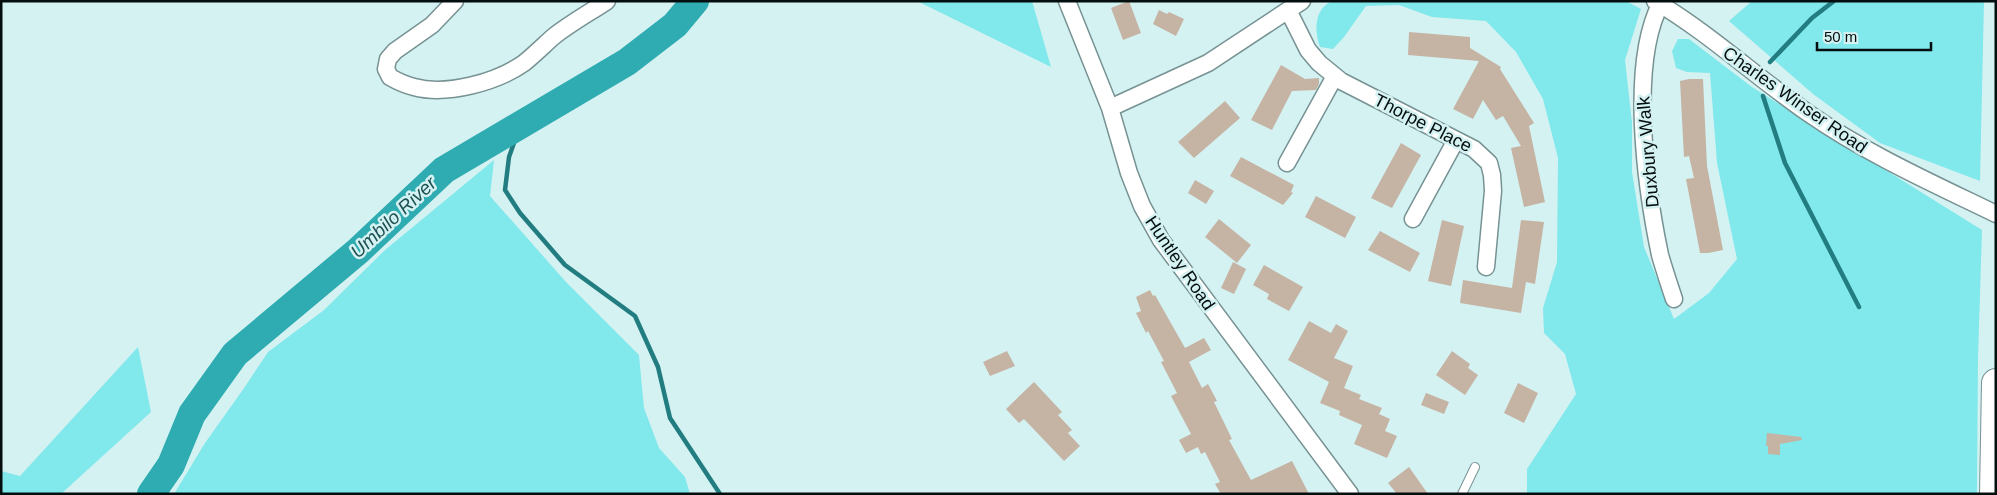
<svg xmlns="http://www.w3.org/2000/svg" width="1997" height="495" viewBox="0 0 1997 495" font-family="Helvetica,sans-serif">
  <style>
    .green { fill: #81e8eb }
    .lines { fill: none; stroke-linecap: round; stroke-linejoin: round }
    .stream { stroke: #227d80; stroke-width: 4.5 }
    .river { stroke: #2eacb1; stroke-width: 28 }
    .building { fill: #c5b3a3 }
    .service-casing { stroke: #779293; stroke-width: 10 }
    .minor-casing { stroke: #779293; stroke-width: 19 }
    .motorway-casing { stroke: #779293; stroke-width: 30 }
    .service { stroke: #fff; stroke-width: 8 }
    .minor { stroke: #fff; stroke-width: 16 }
    .motorway { stroke: #fff; stroke-width: 28 }
    .labels { text-anchor: middle; stroke-width: 5; stroke-linejoin: round; paint-order: stroke }
    .street-label { font-size: 18px; fill: #050e0e; stroke: #d5f2f3 }
    .water-label { font-size: 19px; font-style: italic; fill: #1e5153; stroke: #d5f2f3 }
  </style>
  <rect width="100%" height="100%" fill="#d5f2f3"/>
  <path class="green" d="M917,1H1032L1051,67Z
    M1332,1H1626L1641,9L1625,60L1632,123V172L1644,247L1674,319L1709,293L1737,259L1717,163L1710,73L1687,72L1676,68L1672,51L1678,39H1689L1752,87L1982,230L1978,359L1977,494H1527V469L1576,394L1565,354L1544,333L1543,308L1557,262L1558,158L1543,99L1516,52L1486,21L1432,17L1399,5L1366,6L1344,37L1333,49L1320,47C1314,31 1314,9 1332,1Z
    M1752,1H1984L1980,181L1880,143L1813,94L1729,21Z
    M494,160L490,196L566,282L639,355L644,408L659,448L685,477L690,494H174L205,443L242,391L268,352L324,310L385,250Z
    M138,347L151,412L61,494H1V471L20,476Z"/>
  <g class="lines">
    <path class="stream" d="M1770,62L1812,18L1834,1
      M1763,96L1785,163L1859,307
      M520,126L509,157L505,190L520,213L565,265L635,316L658,367L670,418L720,494"/>
    <path class="river" d="M151,494L171,465L192,414L235,354L358,251L444,170L627,62L675,25L695,1"/>
  </g>
  <path class="building" d="M1129,1L1141,33L1123,40L1111,8Z
    M1159,10L1167,14L1169,12L1184,19L1176,36L1153,24Z
    M1409,32L1470,37V48L1501,67L1500,69L1534,123L1529,126L1545,202L1524,207L1511,148L1521,146L1503,116L1496,120L1483,100L1473,119L1453,109L1479,61L1408,55Z
    M1281,65L1305,79L1319,78V84L1316,90L1292,91L1272,130L1251,120Z
    M1689,79H1703L1707,166L1723,250L1708,253H1700L1686,179L1694,178L1689,156L1684,157L1680,81Z
    M1225,101L1240,118L1194,158L1178,142Z
    M1401,143L1421,155L1392,208L1371,198Z
    M1241,157L1294,185L1291,192L1293,193L1283,205L1230,176Z
    M1195,180L1214,191L1206,204L1188,193Z
    M1316,196L1356,217L1345,238L1305,217Z
    M1219,219L1251,245L1237,263L1205,237Z
    M1442,220L1464,226L1451,286L1428,281Z
    M1521,220L1544,222L1535,284L1526,282L1521,313L1460,303L1463,280L1512,288Z
    M1380,231L1420,253L1410,272L1368,250Z
    M1233,262L1246,269L1234,294L1221,288Z
    M1264,265L1303,287L1289,311L1267,299L1269,294L1253,285Z
    M1150,290L1153,296L1155,295L1185,348L1204,338L1211,350L1189,362L1202,388L1208,384L1217,401L1214,402L1232,439L1229,440L1251,480L1292,461L1309,494H1221L1215,484L1220,482L1205,452L1201,454L1198,447L1186,453L1179,440L1191,434L1171,396L1177,393L1161,362L1164,361L1148,331L1146,333L1136,313L1141,311L1136,297Z
    M1309,321L1331,333L1336,324L1348,331L1334,358L1353,366L1344,388L1361,395L1359,399L1382,408L1379,414L1390,419L1385,431L1397,436L1387,458L1354,444L1362,425L1339,415L1340,411L1320,403L1329,382L1288,360Z
    M1007,351L1015,366L990,376L983,362Z
    M1452,351L1470,364L1468,368L1478,375L1465,395L1436,375Z
    M1034,382L1062,412L1058,415L1072,430L1068,433L1080,446L1064,461L1024,419L1019,423L1006,409Z
    M1518,383L1538,393L1524,423L1504,413Z
    M1426,393L1449,402L1444,414L1421,405Z
    M1767,433L1801,437L1802,440L1780,444V455L1768,454V446H1766Z
    M1409,467L1428,494H1397L1388,483Z"/>
  <g class="lines">
    <defs>
      <path id="service" d="M1462,494L1475,467"/>
      <path id="minor" d="M455,1L432,25L395,51L388,59L386,69L390,77C397,81 406,85 414,87C447,96 497,82 524,63C534,55 543,46 553,37C569,24 589,13 607,1
        M1067,1L1110,108L1129,173L1142,206L1161,240L1350,494
        M1655,1C1709,33 1756,77 1808,113C1867,154 1932,183 1996,214
        M1662,1C1628,62 1646,188 1660,255C1664,269 1669,284 1674,299
        M1288,10L1308,50L1319,63L1341,81L1474,149L1489,163L1492,175L1493,191L1486,267
        M1110,108L1208,63L1302,1
        M1287,163L1335,76
        M1413,219L1456,140"/>
      <path id="motorway" d="M1994,494L1996,383"/>
    </defs>
    <use href="#service" class="service-casing"/>
    <use href="#minor" class="minor-casing"/>
    <use href="#motorway" class="motorway-casing"/>
    <use href="#service" class="service"/>
    <use href="#minor" class="minor"/>
    <use href="#motorway" class="motorway"/>
  </g>
  <g class="labels">
    <g class="street-label">
      <text transform="translate(1795 100) rotate(35)" y="6">Charles Winser Road</text>
      <text transform="translate(1423 123) rotate(27)" y="6">Thorpe Place</text>
      <text transform="translate(1648 152) rotate(-95)" y="6">Duxbury Walk</text>
      <text transform="translate(1180 263) rotate(56)" y="6">Huntley Road</text>
    </g>
    <g class="water-label">
      <text transform="translate(393 217) rotate(-43)" y="7">Umbilo River</text>
    </g>
  </g>
  <rect width="1997" height="495" fill="none" stroke="#050e0e" stroke-width="5"/>
  <path d="M1817 42v8h114v-8" fill="none" stroke="#050e0e" stroke-width="2.5"/>
  <text x="1824" y="42" font-size="15" fill="#050e0e" stroke="#d5f2f3" stroke-width="4" paint-order="stroke">50 m</text>
</svg>
